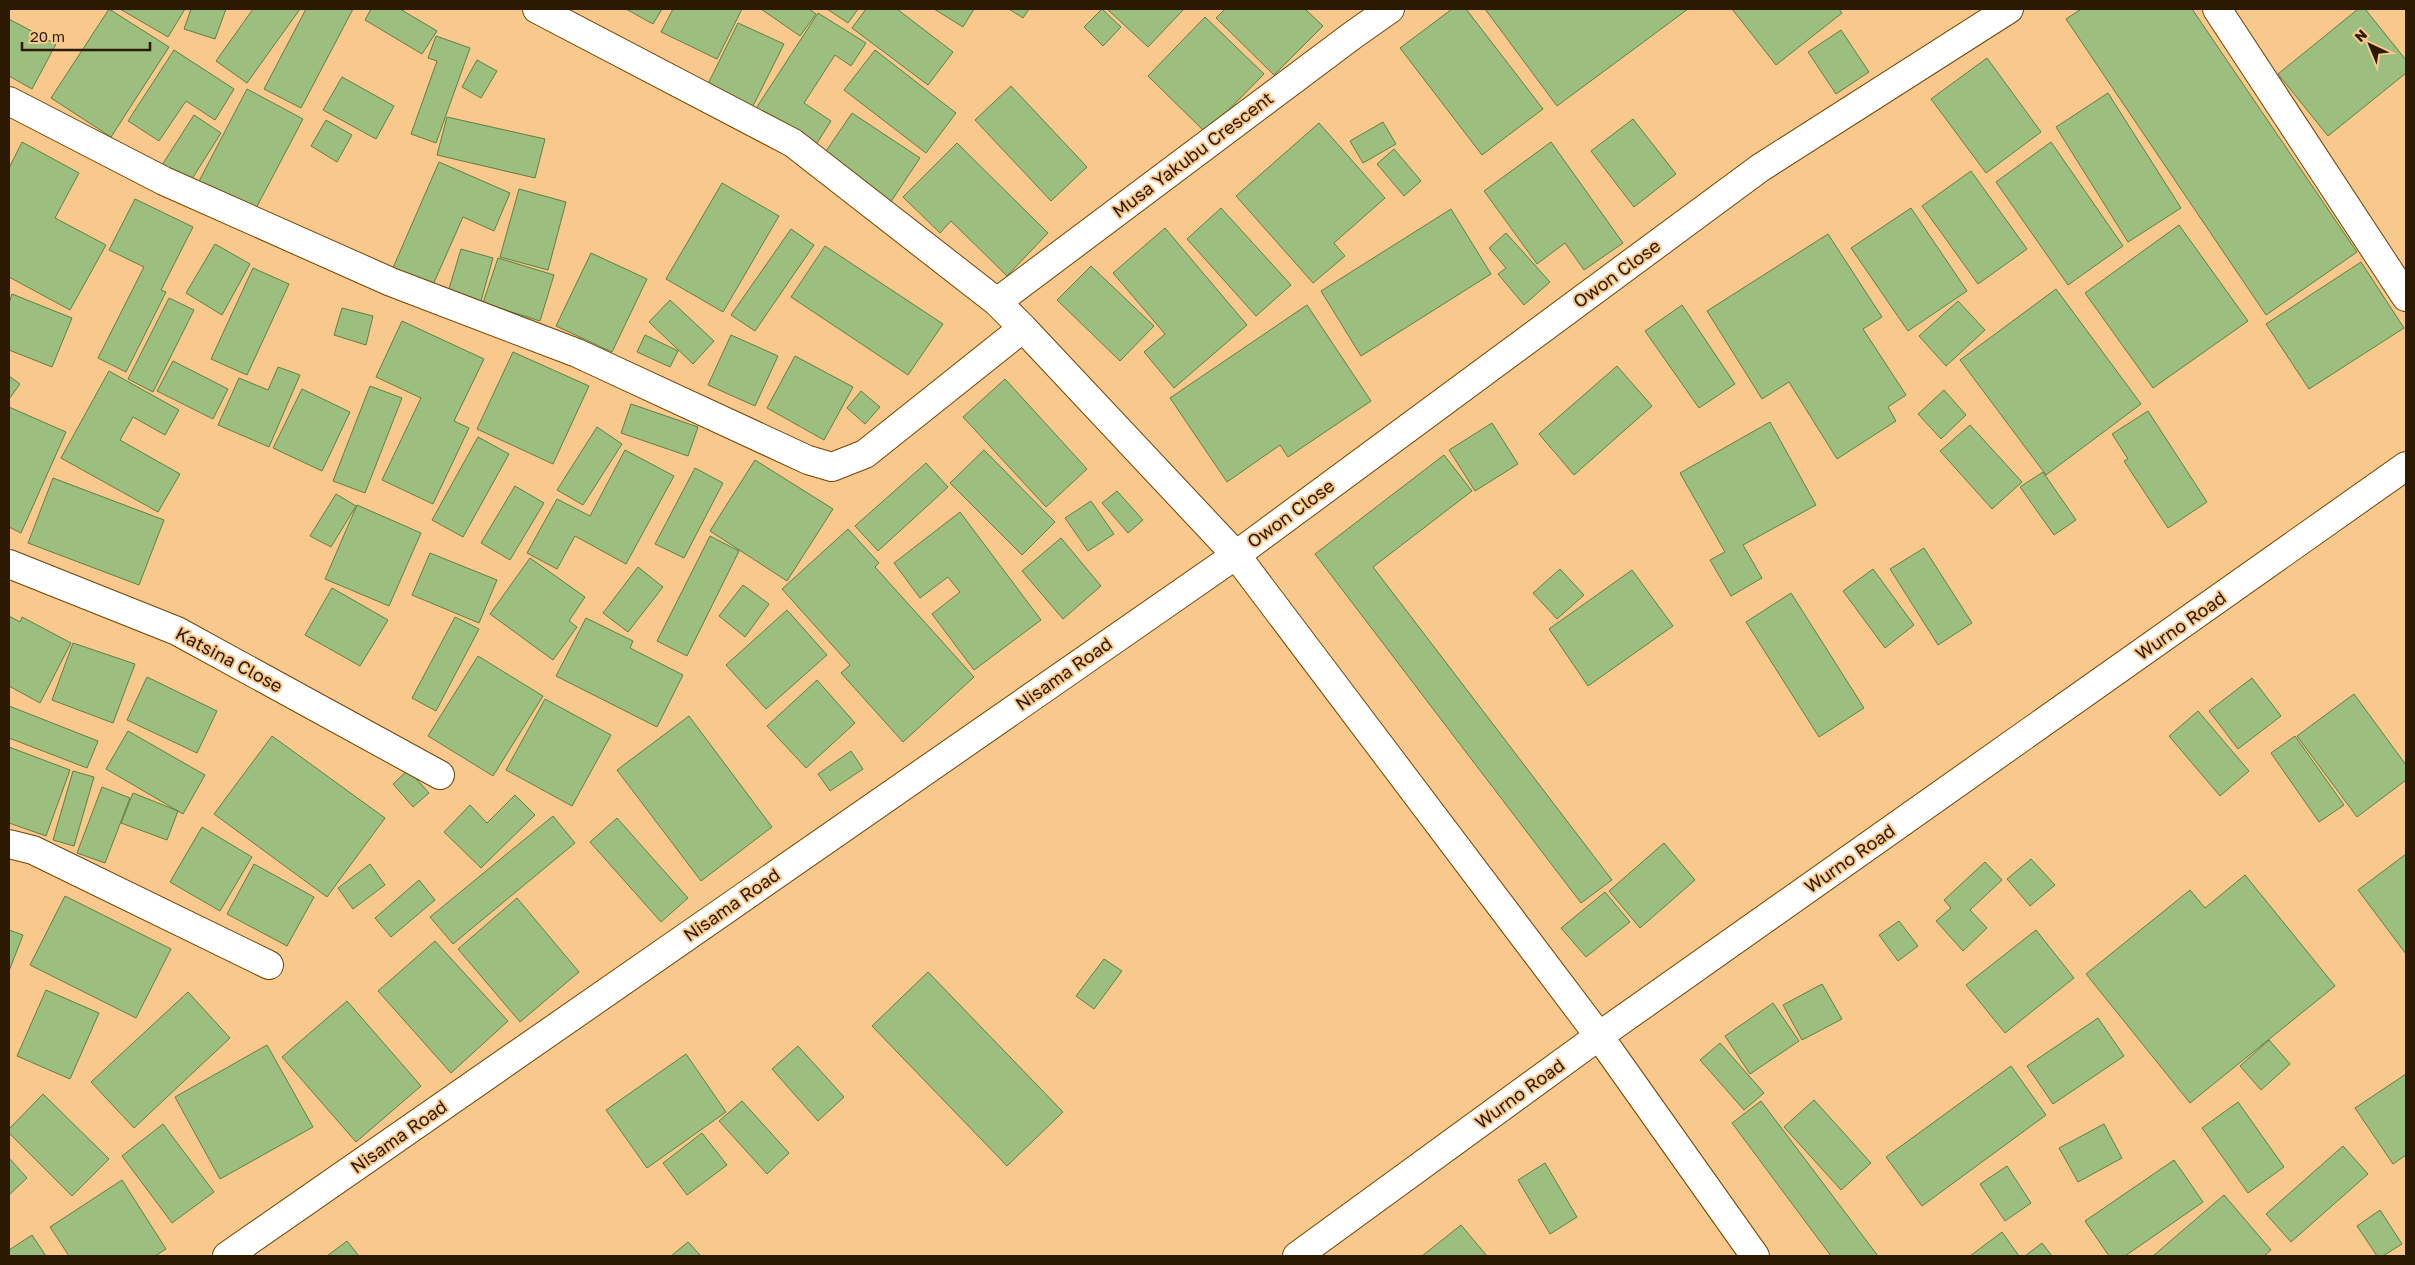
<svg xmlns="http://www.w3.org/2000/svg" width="2415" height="1265" viewBox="0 0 2415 1265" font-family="'Golos Text',sans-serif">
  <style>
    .building { fill: #9cbe7e; stroke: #607f42 }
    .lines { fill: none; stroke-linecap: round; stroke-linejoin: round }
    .minor-casing { stroke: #6f4500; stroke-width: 30 }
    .minor { stroke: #fff; stroke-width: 28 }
    .labels { text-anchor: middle; stroke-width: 4; stroke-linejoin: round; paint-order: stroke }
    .street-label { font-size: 18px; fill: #2b1902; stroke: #f9c88d }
  </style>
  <rect width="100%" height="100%" fill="#f9c88d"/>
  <path class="building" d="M109,9L169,47L111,137L51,98Z
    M120,9H185L168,37Z
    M191,9H226L215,39L184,29Z
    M253,9H300L247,83L216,61Z
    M306,9H353L301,108L264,89Z
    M371,9H400L437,31L422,54L365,20Z
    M626,9H662L653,24Z
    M673,9H742L717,59L661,32Z
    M761,9H809L816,14L800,36Z
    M827,9H858L848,23Z
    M866,9H897L953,52L928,85L852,28Z
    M934,9H974L963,27Z
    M1009,9H1029L1023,18Z
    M1102,9L1121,27L1103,46L1084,27Z
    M1107,9H1184L1148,47Z
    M1225,9H1305L1323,26L1274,75L1216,18Z
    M1452,9H1466L1543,109L1482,155L1400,48Z
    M1485,9H1688L1557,106Z
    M1732,9H1839L1842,13L1776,65Z
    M2081,9H2192L2357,252L2266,315L2066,19Z
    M2358,9H2365L2406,60V73L2328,136L2278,74Z
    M818,13L866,43L851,66L835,55L804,103L831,121L812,151L753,113Z
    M1205,17L1264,74L1206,133L1148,76Z
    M9,19L56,44L32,89L9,76Z
    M738,23L784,44L749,114L704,92Z
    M1841,30L1869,72L1836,94L1808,52Z
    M436,36L470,48L436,143L411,134L437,61L428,58Z
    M174,50L234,89L215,120L186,101L159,141L128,121Z
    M875,50L956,113L926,153L844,90Z
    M1987,58L2041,132L1986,173L1931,99Z
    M477,60L497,71L481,98L462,87Z
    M342,77L394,106L376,139L323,110Z
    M1011,86L1087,167L1051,201L975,120Z
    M247,89L303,119L253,214L197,185Z
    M2108,93L2181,208L2128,242L2056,127Z
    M852,113L920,158L890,203L822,157Z
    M194,115L221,133L190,182L162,165Z
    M447,117L545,139L535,178L437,155Z
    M1633,119L1676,174L1634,207L1591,151Z
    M326,120L352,135L337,162L311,146Z
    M1383,122L1396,144L1363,163L1350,141Z
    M1319,123L1385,198L1334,243L1345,256L1313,283L1236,196Z
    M22,142L79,173L55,218L106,245L70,310L9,277V168Z
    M1551,142L1623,243L1584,270L1565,243L1537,264L1484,191Z
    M2051,142L2123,246L2068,285L1996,182Z
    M957,143L1048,233L1007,276L951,221L940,233L903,197Z
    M1394,149L1421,181L1404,196L1377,164Z
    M439,162L510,193L494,231L463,217L432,287L392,270Z
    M1971,171L2027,249L1978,284L1922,206Z
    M722,183L779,216L723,312L666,279Z
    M519,189L566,202L548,270L500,257Z
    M135,199L193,227L161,290L166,292L126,372L98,358L144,267L109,250Z
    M1221,208L1291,285L1256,316L1187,239Z
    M1911,208L1967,291L1908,331L1851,248Z
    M1451,209L1491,274L1361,356L1321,291Z
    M2179,225L2248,321L2153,388L2085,293Z
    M1165,228L1247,325L1174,388L1144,352L1165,334L1113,273Z
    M791,229L814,245L755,331L731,315Z
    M1506,233L1550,282L1524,305L1498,274L1506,268L1489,248Z
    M1828,234L1882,317L1863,329L1906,395L1888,407L1896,421L1837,459L1789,382L1762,399L1707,311Z
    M215,244L250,264L222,315L186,293Z
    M825,246L943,324L908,375L791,297Z
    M461,249L493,258L481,301L448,292Z
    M591,253L647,279L612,352L556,326Z
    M498,258L554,275L540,321L483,303Z
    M2361,262L2404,328L2309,389L2266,324Z
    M1091,266L1154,326L1120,361L1057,300Z
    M253,268L289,284L247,375L211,359Z
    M2056,289L2141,404L2046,475L1960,360Z
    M12,294L72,318L52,367L9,350V303Z
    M169,298L194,310L153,392L128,379Z
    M670,300L714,341L693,364L649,322Z
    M1958,301L1985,330L1946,366L1919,336Z
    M1307,305L1371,401L1288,457L1280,445L1227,482L1170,398Z
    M1682,305L1735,384L1699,408L1645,331Z
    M342,308L373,316L366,345L334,335Z
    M402,321L484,359L454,421L469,428L433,504L382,480L421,398L376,377Z
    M645,335L678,351L670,367L637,352Z
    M731,335L778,356L755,406L708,385Z
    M513,352L589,386L553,464L477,429Z
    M795,356L853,387L824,440L767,408Z
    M173,361L228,389L213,419L157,391Z
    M1617,366L1652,406L1574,475L1539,434Z
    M278,367L300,375L269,447L218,425L239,378L268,390Z
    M109,371L179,410L165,435L133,417L120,440L180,474L158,512L61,458Z
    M9,376L20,384L9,399Z
    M1005,379L1087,469L1046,507L963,417Z
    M370,386L402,398L365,493L333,481Z
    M302,389L350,412L322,471L273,448Z
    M1944,390L1966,415L1941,439L1918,414Z
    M861,391L880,407L865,424L847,408Z
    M631,404L698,427L688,456L621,433Z
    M9,407L66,432L21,533L9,527Z
    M2148,411L2207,502L2168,528L2124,461L2128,459L2112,434Z
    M1770,422L1816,505L1743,545L1762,578L1731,596L1710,560L1725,552L1680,473Z
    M1492,423L1518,464L1475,491L1449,450Z
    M1970,425L2022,482L1992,509L1940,451Z
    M597,427L622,444L583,505L557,490Z
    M478,437L509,454L463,537L432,520Z
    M625,450L674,476L626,564L575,536L557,569L527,553L557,499L590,516Z
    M984,450L1055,522L1022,555L950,483Z
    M1444,455L1472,491L1373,567L1612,880L1581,903L1315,554Z
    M755,460L833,509L787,581L710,531Z
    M926,463L948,487L878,551L855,526Z
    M695,468L723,483L684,558L655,544Z
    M2043,472L2076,520L2054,535L2020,487Z
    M53,478L164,520L139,585L28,543Z
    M515,486L544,503L510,560L481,543Z
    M1117,491L1143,520L1128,533L1102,503Z
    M336,494L356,506L331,547L310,536Z
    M1091,501L1114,534L1088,551L1065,518Z
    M357,505L421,533L389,606L325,579Z
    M960,512L1041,620L974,670L932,614L960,592L948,577L920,598L894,563Z
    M848,529L879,563L875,567L974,677L903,742L841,673L850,665L782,589Z
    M710,536L739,551L687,656L657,641Z
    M1061,538L1101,586L1063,619L1022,571Z
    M1924,548L1972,623L1938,645L1890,569Z
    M430,553L497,580L479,623L412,595Z
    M530,558L585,597L569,621L577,627L553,660L490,614Z
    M638,567L663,587L628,632L603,613Z
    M1560,569L1584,595L1557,619L1533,593Z
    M1873,569L1914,625L1885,648L1843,591Z
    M1632,570L1673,626L1588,686L1549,629Z
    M743,585L769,604L745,637L719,616Z
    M332,588L388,620L360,666L305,635Z
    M1791,593L1864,708L1819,737L1746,622Z
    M787,610L827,655L766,709L726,665Z
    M9,616L20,622L22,617L71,643L40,703L9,686Z
    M455,617L479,629L436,711L412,698Z
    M586,618L633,641L630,648L683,675L657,727L556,676Z
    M73,643L135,664L113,723L52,700Z
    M478,656L543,696L493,776L428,736Z
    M147,677L217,711L197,753L127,720Z
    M2252,678L2281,716L2238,749L2209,711Z
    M817,680L855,723L806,768L767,726Z
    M2354,694L2406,765V780L2357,817L2297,736Z
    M545,699L611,735L572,806L506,770Z
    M9,706L98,741L87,768L9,738Z
    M2198,711L2249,771L2220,796L2169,736Z
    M689,716L772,827L701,881L617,770Z
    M128,731L205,775L183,814L106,769Z
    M272,736L385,818L327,897L214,814Z
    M2295,736L2344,805L2319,822L2271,753Z
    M9,747L70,770L46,836L9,823Z
    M851,751L863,769L830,791L818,774Z
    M408,770L429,793L413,807L393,784Z
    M73,771L94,777L74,846L53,840Z
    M102,787L130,798L105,863L77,853Z
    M133,793L178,811L167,840L121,823Z
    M515,795L535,815L481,868L444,832L470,805L487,823Z
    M553,816L575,843L453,944L430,917Z
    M617,818L688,898L661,922L590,842Z
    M202,827L252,857L220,911L170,882Z
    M1664,843L1695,880L1640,928L1609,891Z
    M2406,854V954L2358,890Z
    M2031,859L2055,885L2030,906L2007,879Z
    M1985,862L2002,880L1970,910L1987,928L1963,951L1936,921L1951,908L1944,900Z
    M254,864L314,897L287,946L227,914Z
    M370,864L385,885L353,909L338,888Z
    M2245,875L2335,986L2190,1103L2086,974L2190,890L2205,908Z
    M419,880L435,900L391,937L375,918Z
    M1605,892L1630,922L1586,957L1561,928Z
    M65,896L171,949L136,1018L30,965Z
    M517,898L579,972L520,1022L458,949Z
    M1899,921L1918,946L1898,961L1879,935Z
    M9,930L23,935L9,971Z
    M2036,930L2074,978L2005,1033L1966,985Z
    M435,941L508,1021L451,1073L378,991Z
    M1104,959L1122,971L1094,1009L1076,996Z
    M928,972L1063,1112L1007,1166L872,1026Z
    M1822,984L1842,1019L1802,1040L1783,1005Z
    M46,990L99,1013L70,1079L17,1056Z
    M188,992L230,1038L134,1128L91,1082Z
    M347,1001L421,1086L356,1142L282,1057Z
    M1773,1003L1799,1041L1750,1074L1725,1036Z
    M2098,1018L2124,1056L2053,1104L2027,1066Z
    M2269,1040L2290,1064L2261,1090L2240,1066Z
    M1720,1043L1764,1093L1744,1110L1700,1060Z
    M267,1045L313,1127L220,1179L175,1097Z
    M798,1046L844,1097L818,1121L772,1069Z
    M686,1054L726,1112L647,1168L606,1110Z
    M2011,1066L2046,1115L1922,1206L1886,1157Z
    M2406,1074V1155L2393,1164L2355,1108Z
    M43,1094L109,1159L72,1196L9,1133V1129Z
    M1814,1100L1871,1163L1841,1190L1784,1127Z
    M742,1101L789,1153L767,1174L719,1121Z
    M1761,1101L1878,1256H1831L1732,1123Z
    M2238,1102L2284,1167L2248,1193L2202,1128Z
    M163,1124L214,1192L172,1223L122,1156Z
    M2104,1124L2122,1158L2078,1182L2059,1148Z
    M702,1133L727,1165L687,1195L663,1163Z
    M2343,1146L2368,1174L2291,1242L2266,1214Z
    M9,1158L27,1178L9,1195Z
    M2174,1160L2203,1202L2125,1256H2109L2085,1221Z
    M1545,1163L1577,1217L1550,1234L1518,1180Z
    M2007,1166L2031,1203L2005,1221L1980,1184Z
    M122,1180L166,1249L155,1256H69L50,1227Z
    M2224,1195L2271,1250L2264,1256H2153Z
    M2380,1210L2402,1244L2383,1256H2377L2357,1226Z
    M1461,1225L1487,1256H1422Z
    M2002,1232L2019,1256H1970Z
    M32,1235L46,1256H9V1250Z
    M347,1241L359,1256H327Z
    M688,1242L701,1256H671Z
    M2042,1243L2052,1256H2025Z"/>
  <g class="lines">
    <defs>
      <path id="minor" d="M537,9L793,143L997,302L1023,328L1236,555L1599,1036L1755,1256
        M2217,9L2406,297
        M9,101L164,181L391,282L577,353L808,460L832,467L865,454L1023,328
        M997,302L1353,35L1390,9
        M9,564L177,631L440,775
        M9,844L33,850L269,965
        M227,1256L1236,555L1760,168L2009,9
        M1297,1256L1599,1036L2406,466"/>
    </defs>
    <use href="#minor" class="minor-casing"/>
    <use href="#minor" class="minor"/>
  </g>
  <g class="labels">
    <g class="street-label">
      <text transform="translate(1193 155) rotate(-37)" y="6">Musa Yakubu Crescent</text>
      <text transform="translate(1617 274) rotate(-36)" y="6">Owon Close</text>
      <text transform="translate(1291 514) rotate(-36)" y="6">Owon Close</text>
      <text transform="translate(2181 626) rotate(-35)" y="6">Wurno Road</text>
      <text transform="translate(229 660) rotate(28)" y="6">Katsina Close</text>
      <text transform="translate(1064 674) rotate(-35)" y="6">Nisama Road</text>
      <text transform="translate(1850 859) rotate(-35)" y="6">Wurno Road</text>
      <text transform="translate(732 905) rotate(-35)" y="6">Nisama Road</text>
      <text transform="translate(1520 1094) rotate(-36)" y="6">Wurno Road</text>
      <text transform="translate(399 1137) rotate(-35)" y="6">Nisama Road</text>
    </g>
  </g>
  <rect width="2415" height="1265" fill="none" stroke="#2b1902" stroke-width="20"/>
  <g transform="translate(2370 45) rotate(316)" stroke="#f9c88d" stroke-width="4" paint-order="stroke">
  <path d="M0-4L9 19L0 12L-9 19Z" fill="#2b1902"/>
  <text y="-8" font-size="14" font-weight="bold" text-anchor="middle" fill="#2b1902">N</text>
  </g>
  <path d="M22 42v8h128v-8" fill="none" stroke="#2b1902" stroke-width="2.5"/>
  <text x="30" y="42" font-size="15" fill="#2b1902" stroke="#f9c88d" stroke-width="4" paint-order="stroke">20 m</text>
</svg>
